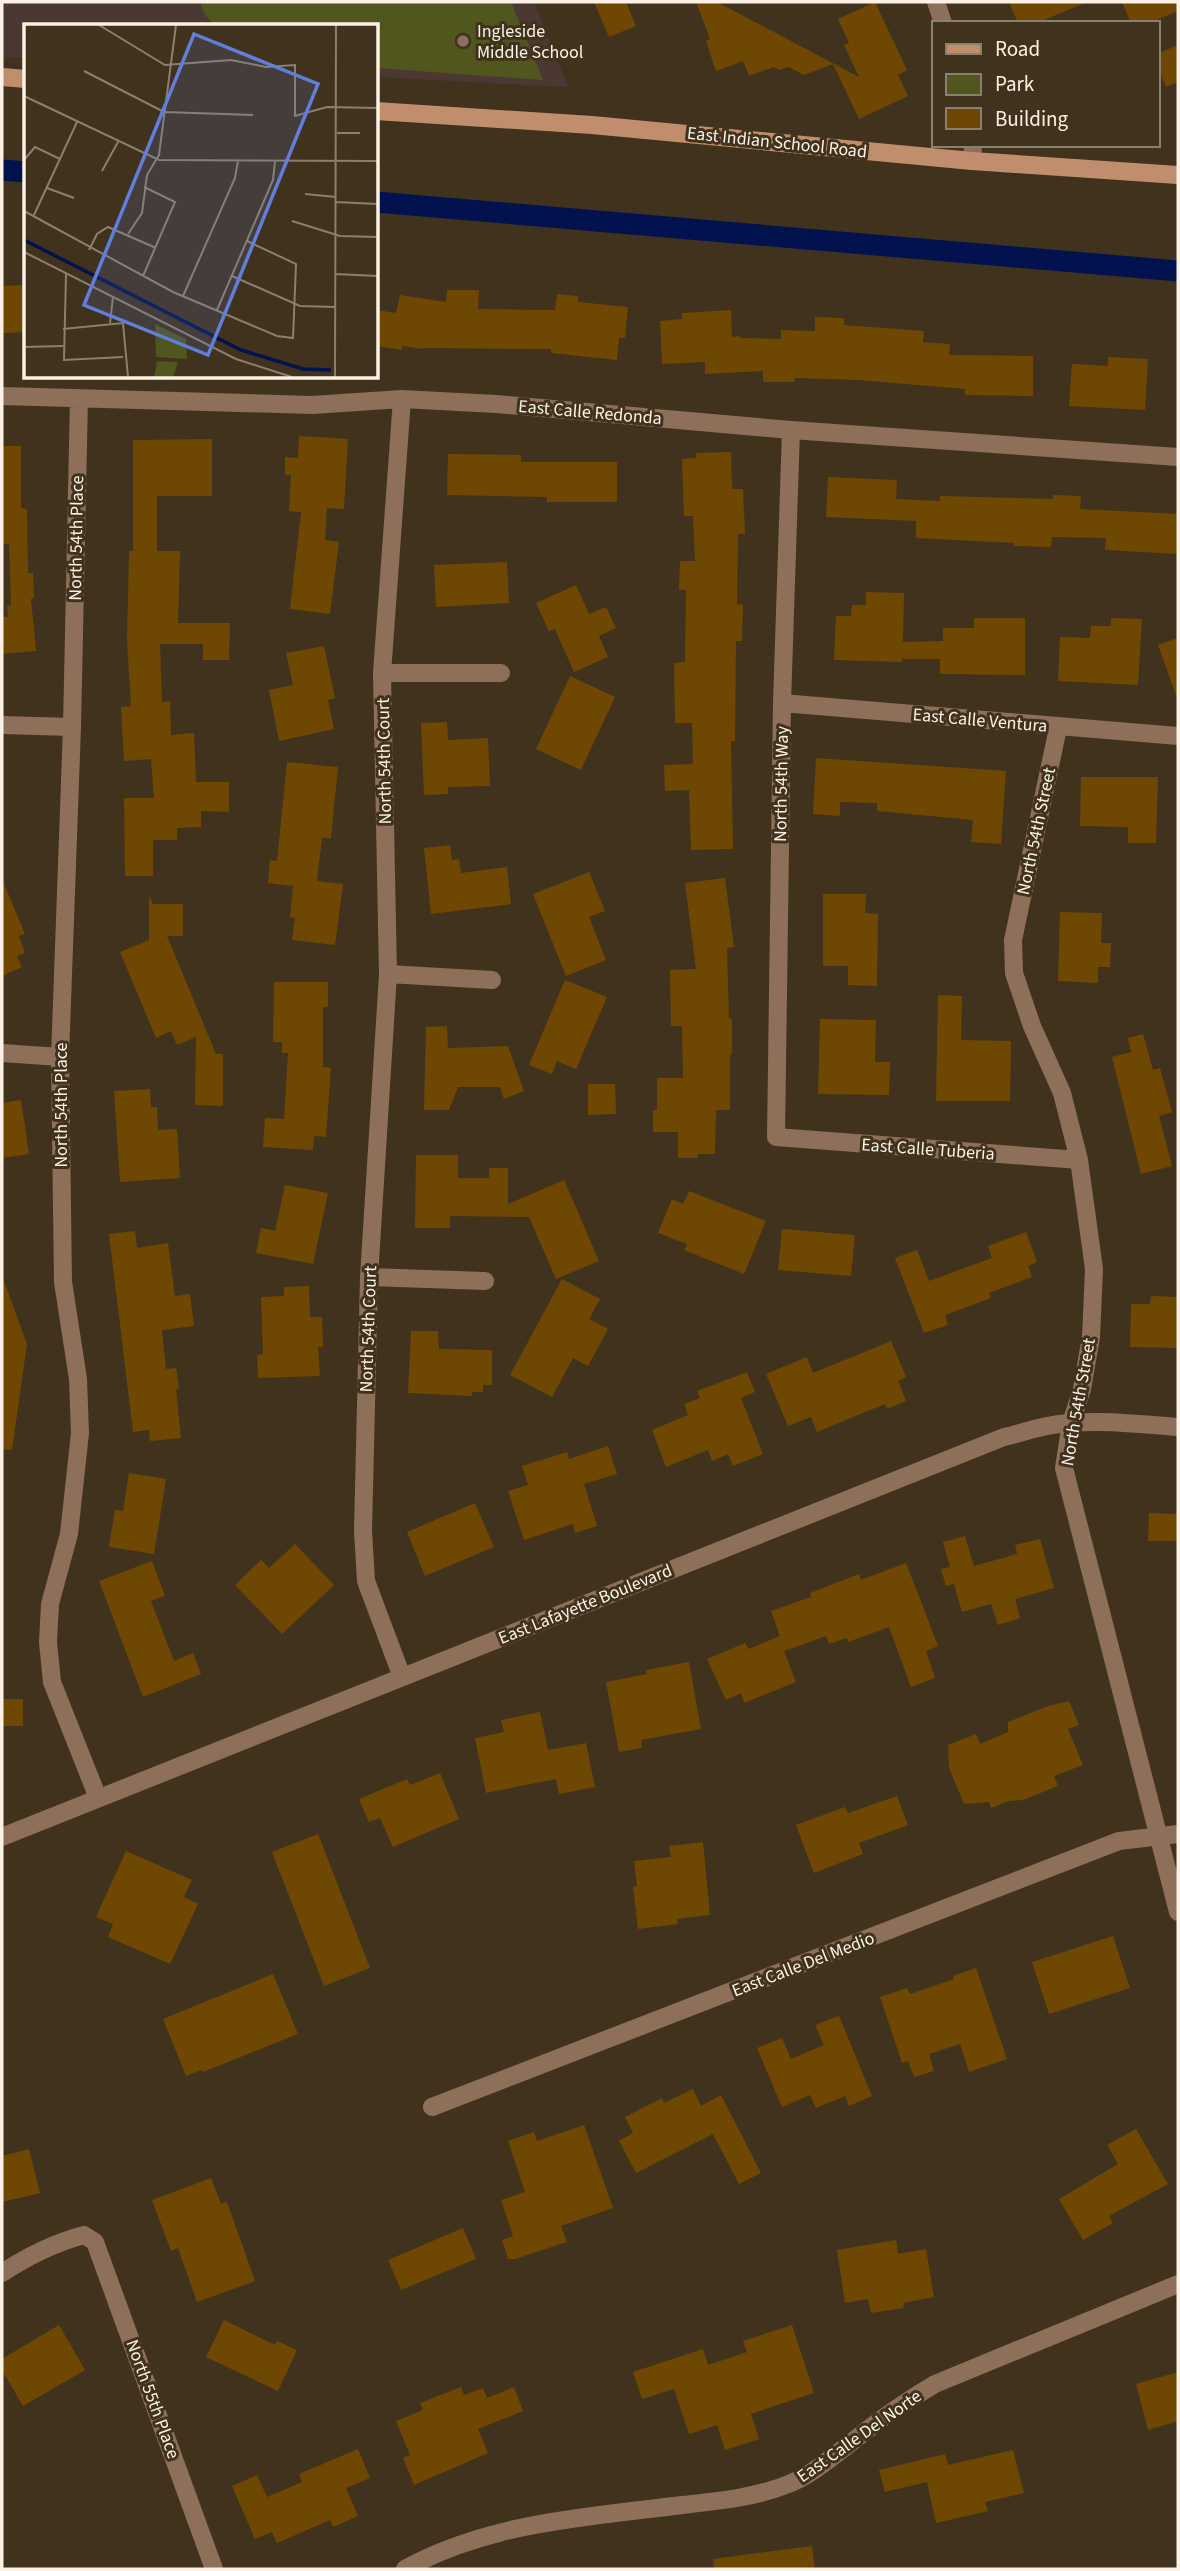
<svg xmlns="http://www.w3.org/2000/svg" width="1180" height="2571" viewBox="0 0 1180 2571" font-family="'Source Sans 3',sans-serif">
  <style>
    .education { fill: #4c3832 }
    .green { fill: #51551e }
    .lines { fill: none; stroke-linecap: round; stroke-linejoin: round }
    .canal { stroke: #01124f; stroke-width: 21 }
    .building { fill: #6e4803 }
    .minor { stroke: #8e6f5a; stroke-width: 18 }
    .tertiary { stroke: #8e6f5a; stroke-width: 18 }
    .secondary { stroke: #c08e6d; stroke-width: 18 }
    .education-dot { fill: #8d6e63; stroke: #41321e; stroke-width: 2.5 }
    .labels { text-anchor: middle; stroke-width: 6; stroke-linejoin: round; paint-order: stroke }
    .poi-label { font-size: 18px; fill: #fbf2e5; stroke: #41321e; text-anchor: start }
    .street-label { font-size: 18px; fill: #fbf2e5; stroke: #41321e }
    .inset-river { fill: none; stroke: #01124f; stroke-width: 3.5 }
    .inset-road { fill: none; stroke: #8b7f6e; stroke-width: 2 }
    .view { fill: #607fdc; fill-opacity: 0.15; stroke: #607fdc; stroke-width: 3.5 }
    .inset-edge { fill: none; stroke: #fbf2e5; stroke-width: 3.5 }
  </style>
  <rect width="100%" height="100%" fill="#41321e"/>
  <path class="education" d="M2,2H534L568,87L376,77V26H26V58L2,57Z"/>
  <path class="green" d="M200,2H511L543,80L376,68V26H214L204,13Z"/>
  <g class="lines">
    <path class="canal" d="M2,170L26,172
      M376,202L1178,271"/>
  </g>
  <path class="building" d="M594,2H626L636,26L609,37Z
    M696,2H717L859,77L844,45L849,43L838,19L875,2L907,70L898,75L908,96L859,119L833,64L804,75L789,67L779,70L774,67L749,76L743,61L716,71L706,41L710,39Z
    M1009,2H1087L1037,23H1018Z
    M1122,2H1178V11L1149,23H1131Z
    M1178,45V82L1166,87L1157,66V54Z
    M26,285V332L2,333V286Z
    M447,290H479L478,309L555,310L557,294L578,296V302L628,307L625,338H619L617,360L551,353V349L423,348V349L402,346V350L376,346V310L396,313L400,295L446,302Z
    M731,310L732,337L740,336V338L781,339V330L815,331V317L844,318V325L924,331L923,342L950,344L949,355L1033,356V396L965,395V389L858,380L795,378V382H763V371L705,374V362L662,364L660,321L682,319V313Z
    M1108,357L1148,359L1145,410L1069,406L1072,364L1108,366Z
    M299,436L348,439L344,509L327,508L325,540L339,542L330,614L290,609L301,512L289,511L291,475H285V457L298,458Z
    M212,439V496H157V551H180L178,623H230L229,660H203V644H160L162,702L170,701L171,735L194,733L196,782H229V812L201,811V827L177,828V840H153V876H125L124,798H154L151,759L124,761L121,707L131,706L127,641L129,551H133V440Z
    M2,446H21V508L27,509L28,573H33L34,598L31,599L36,651L2,654V617H8L7,606L11,605L9,544H2Z
    M731,452L732,489H743L745,534H738L737,605L743,604L742,641H736L735,741H731L733,849L691,850L689,790L665,791L664,765L693,764L692,723H675L674,663L685,662L686,590H679L680,561H695L693,516H684L682,459L696,458V453Z
    M448,454L521,455V462H617V502H547V497L447,495Z
    M828,477L897,480L896,499L940,501V496L1053,499V495L1081,496L1080,509L1178,514V554L1105,550L1106,538L1052,537L1051,547L1014,546V543L916,538V521L826,517Z
    M507,562L509,603L436,607L434,565Z
    M576,585L589,614L606,607L616,628L599,636L608,657L574,672L555,629L549,631L536,603Z
    M866,592L904,593L903,642L943,641V628H974V618H1025V675L940,674V659H902V662L834,660L836,616H851L852,605H866Z
    M1111,618L1142,619L1138,685L1058,681L1060,637L1090,638L1091,626H1111Z
    M1178,638V695H1176L1158,645Z
    M324,646L335,698L328,700L334,729L279,741L269,690L293,685L286,653Z
    M570,676L615,697L581,770L536,749Z
    M447,722L448,740L488,738L490,786L448,787V794L424,795L421,723Z
    M816,758L1006,771L1001,844L971,842L973,820L877,811V803L840,802V816L813,814Z
    M287,762L338,767L331,838H322L317,881L343,884L335,945L292,940L295,918L290,917L293,886L268,883L270,860L277,861Z
    M1081,777H1158L1156,843H1128V827L1080,826Z
    M450,845L452,860L459,859L461,873L507,867L511,904L431,914L424,848Z
    M589,872L605,911L589,917L606,960L566,976L533,894Z
    M725,878L734,947L727,948L729,1019H732V1055H730V1110H716L715,1154H698V1158H678V1132H653V1110H657V1078H683L682,1026H671L670,970L696,969L685,883Z
    M2,879L25,934L19,936L25,953L17,956L22,967L2,976Z
    M823,894H866L865,913L878,914L877,986L848,985V966H823Z
    M149,895L153,904H183V936H167L216,1054H223V1106L195,1105L196,1037L177,1045L171,1031L156,1038L120,952L149,940Z
    M1060,912L1102,913L1101,943H1111L1110,967H1098V983L1058,981Z
    M565,980L607,997L576,1069L557,1061L552,1074L529,1065Z
    M274,982H328V1007H323V1067L331,1068L326,1137L314,1136L313,1150L263,1147L265,1118L284,1119L288,1053H282V1042H273Z
    M938,995L962,996L961,1040L1011,1041L1010,1101H936Z
    M820,1019L876,1020L875,1062H890L889,1095L818,1094Z
    M447,1026L448,1048L508,1046L524,1091L504,1099L500,1087H458L449,1110H424L426,1027Z
    M1143,1034L1153,1070L1160,1068L1172,1112L1159,1116L1172,1166L1141,1174L1112,1057L1131,1052L1128,1038Z
    M588,1084H615L616,1114L588,1115Z
    M150,1089L151,1107H157L158,1130L177,1129L180,1178L120,1182L114,1091Z
    M21,1100L29,1154L2,1158V1103Z
    M416,1155H458V1178H489V1168H508V1204L564,1180L599,1261L556,1279L529,1217L450,1216V1228H415Z
    M285,1185L328,1193L313,1264L256,1253L261,1228L275,1231Z
    M689,1191L766,1221L744,1274L684,1250L687,1244L658,1233L672,1199L683,1204Z
    M782,1229L855,1235L851,1276L778,1270Z
    M135,1231L137,1248L168,1243L175,1296L190,1294L194,1326L162,1330L166,1369L176,1368L179,1389H176L181,1438L150,1441L149,1430L133,1432L109,1234Z
    M1026,1232L1037,1262L1028,1266L1032,1277L989,1293L991,1298L945,1315L948,1325L924,1333L895,1258L917,1250L929,1281L992,1258L988,1246Z
    M562,1279L600,1299L589,1319L608,1329L588,1366L573,1358L552,1397L510,1375Z
    M2,1281H4L27,1344L12,1450L2,1449Z
    M309,1286L310,1317H322L323,1347H318L320,1376L258,1378L257,1355L263,1354L261,1297L284,1296V1287Z
    M1151,1296L1178,1297V1348L1130,1347L1131,1304H1150Z
    M411,1331H438L439,1349L492,1350V1385H483V1392H472V1396L408,1393Z
    M891,1341L906,1377L898,1381L906,1401L887,1409L885,1404L817,1432L811,1417L788,1426L766,1374L807,1357L813,1373Z
    M747,1372L755,1392L741,1398L763,1454L733,1466L728,1454L712,1461L708,1450L666,1467L652,1430L688,1415L684,1404L700,1398L697,1391Z
    M608,1446L617,1474L584,1484L597,1526L575,1533L573,1524L524,1540L508,1491L528,1485L522,1466L567,1452L569,1459Z
    M129,1473L166,1479L154,1554L109,1547L115,1510L123,1511Z
    M475,1503L494,1547L425,1576L407,1532Z
    M1149,1513L1178,1514V1541H1148Z
    M965,1536L974,1566L1017,1554L1015,1545L1040,1539L1054,1588L1015,1599L1020,1618L998,1625L991,1604L962,1612L954,1584L946,1586L941,1569L950,1567L943,1542Z
    M295,1544L334,1585L282,1634L235,1585L261,1560L269,1568Z
    M152,1561L165,1596L151,1601L174,1661L193,1653L201,1674L143,1697L99,1581Z
    M906,1563L938,1646L926,1651L935,1678L911,1687L889,1627L848,1642L847,1638L829,1644L826,1636L784,1651L796,1682L744,1703L741,1693L726,1700L707,1659L745,1643L749,1649L780,1636L771,1611L811,1597L810,1593L859,1574L861,1580Z
    M689,1662L701,1729L641,1740L642,1748L619,1752L606,1682L647,1674L646,1670Z
    M2,1699H23V1726H2Z
    M1069,1701L1079,1725L1068,1729L1083,1765L1054,1776L1058,1786L1023,1800L1009,1801L991,1808L989,1802L964,1804L949,1768L948,1745L976,1734L980,1744L1008,1732V1722L1048,1706Z
    M540,1712L548,1750L586,1743L595,1787L559,1794L556,1779L486,1793L475,1738L504,1732L501,1720Z
    M440,1773L459,1819L393,1847L380,1818L369,1822L359,1799L407,1779L410,1785Z
    M897,1796L908,1825L859,1843L863,1854L814,1873L796,1825L845,1807L848,1813Z
    M318,1834L370,1968L324,1986L272,1852Z
    M703,1842L710,1915L677,1919L678,1924L638,1929L633,1887L637,1886L634,1861L671,1857L669,1846Z
    M126,1851L192,1880L184,1897L198,1904L170,1964L108,1937L113,1924L96,1917Z
    M1113,1936L1130,1988L1049,2014L1032,1962Z
    M976,1968L1007,2059L969,2072L960,2044L929,2054L934,2071L914,2077L908,2061L902,2063L880,1997L907,1988L910,1994L954,1979L953,1976Z
    M273,1974L298,2034L203,2072L201,2070L186,2076L163,2019Z
    M839,2016L872,2096L849,2106L845,2096L816,2108L810,2095L782,2107L757,2048L782,2038L791,2059L824,2045L815,2025Z
    M693,2089L701,2106L721,2095L761,2173L739,2184L713,2134L636,2173L619,2141L633,2133L625,2117L662,2098L664,2103Z
    M584,2125L613,2208L561,2226L567,2242L515,2259H508L502,2240L513,2236L501,2200L525,2192L508,2141L534,2132L537,2141Z
    M1136,2129L1168,2184L1109,2216L1113,2223L1083,2240L1059,2199L1118,2164L1107,2145Z
    M29,2149L40,2193L2,2202V2156Z
    M211,2178L221,2204L227,2202L255,2281L197,2302L178,2248L171,2251L152,2200Z
    M463,2228L476,2259L401,2290L388,2260Z
    M896,2240L898,2254L926,2249L934,2297L903,2303L904,2308L871,2313L868,2299L845,2303L837,2250Z
    M224,2320L275,2345L277,2341L297,2350L278,2391L206,2357Z
    M59,2325L85,2370L23,2406L2,2370V2359Z
    M792,2325L814,2393L751,2414L759,2439L725,2450L717,2425L689,2434L674,2389L642,2399L633,2372L703,2349L708,2365L747,2352L743,2341Z
    M1178,2372V2421L1148,2430L1136,2384Z
    M461,2387L464,2395L483,2388L487,2398L514,2387L523,2411L478,2429L488,2453L414,2485L403,2458L410,2455L396,2421L423,2410L420,2403Z
    M358,2449L370,2478L346,2488L358,2516L333,2527L330,2520L277,2543L272,2532L255,2539L232,2486L257,2475L267,2497L302,2482L299,2474Z
    M1013,2450L1024,2493L985,2502L988,2511L936,2523L927,2482L885,2492L879,2470L945,2454L948,2465Z
    M812,2546L815,2569H714L713,2559Z"/>
  <g class="lines">
    <path class="minor" d="M936,2L943,23
      M972,161L973,145
      M2,396L312,405L402,399L496,404L791,430L1178,457
      M79,398L72,727L60,1057L63,1282L78,1379L80,1433L69,1534L50,1604L48,1642L52,1682L98,1798
      M791,430L782,703L776,1137L1079,1160
      M382,673H501
      M782,703L1178,736
      M2,725L72,727
      M1058,728L1013,940L1014,973L1032,1026L1062,1093L1079,1160L1094,1269L1091,1337L1082,1389L1071,1423L1064,1468L1178,1912
      M388,974L492,980
      M2,1053L60,1057
      M369,1277L485,1281
      M402,1677L366,1581L363,1531L369,1277L388,974L382,673L402,399
      M432,2107L1119,1841L1178,1834
      M2,2273C28,2256 54,2243 84,2235L95,2242L214,2569
      M405,2569C490,2522 588,2517 682,2505C717,2501 753,2498 786,2485C810,2476 828,2460 848,2445C875,2423 904,2402 935,2384L1178,2284"/>
    <path class="tertiary" d="M2,1837L1004,1437C1018,1434 1032,1429 1047,1426C1089,1418 1135,1424 1178,1427"/>
    <path class="secondary" d="M2,77L26,79
      M376,111L592,125L972,161L1178,175"/>
  </g>
  <circle class="education-dot" cx="463" cy="41" r="7"/>
  <g class="labels">
    <g class="poi-label">
      <text x="477" y="37">Ingleside<tspan x="477" dy="21">Middle School</tspan></text>
    </g>
    <g class="street-label">
      <text transform="translate(777 142) rotate(6)" y="6">East Indian School Road</text>
      <text transform="translate(590 412) rotate(5)" y="6">East Calle Redonda</text>
      <text transform="translate(76 538) rotate(-89)" y="6">North 54th Place</text>
      <text transform="translate(980 720) rotate(5)" y="6">East Calle Ventura</text>
      <text transform="translate(384 761) rotate(-91)" y="6">North 54th Court</text>
      <text transform="translate(781 784) rotate(-89)" y="6">North 54th Way</text>
      <text transform="translate(1036 831) rotate(-78)" y="6">North 54th Street</text>
      <text transform="translate(61 1105) rotate(-90)" y="6">North 54th Place</text>
      <text transform="translate(928 1149) rotate(4)" y="6">East Calle Tuberia</text>
      <text transform="translate(368 1329) rotate(-88)" y="6">North 54th Court</text>
      <text transform="translate(1078 1402) rotate(-80)" y="6">North 54th Street</text>
      <text transform="translate(585 1604) rotate(-22)" y="6">East Lafayette Boulevard</text>
      <text transform="translate(803 1964) rotate(-21)" y="6">East Calle Del Medio</text>
      <text transform="translate(153 2399) rotate(70)" y="6">North 55th Place</text>
      <text transform="translate(859 2436) rotate(-35)" y="6">East Calle Del Norte</text>
    </g>
  </g>
  <g transform="translate(24 24)">
    <rect width="354" height="354" fill="#41321e"/>
    <path d="M131,300L162,315L163,335L132,333ZM133,337L154,338L149,353H130Z" fill="#51551e"/>
    <path class="inset-river" d="M0,216L217,326L279,345L307,346"/>
    <path class="inset-road" d="M75,1L141,41L207,36L242,43L271,41V92L303,83L354,84M60,47L140,88L229,91M0,72L135,136L354,137M313,109H336M0,136L11,123L36,135M78,147L94,118M23,164L50,174M281,170L312,173M312,178L353,180M0,187L149,268L253,312L269,314L272,240L223,217M10,191L53,98M268,197L316,212L354,213M104,210L118,189L123,151L135,131L152,1M65,226L73,210L84,203L132,224M0,228L212,335L268,353M42,250L40,336L99,333M311,250L354,252M119,252L151,178L120,163M208,252L276,282L311,283M0,260V309M159,272L211,154L214,137M193,286L249,156L251,137M86,299L89,273M39,305L99,299L104,353M0,323L39,322M311,353L312,1"/>
    <path class="view" d="M170,10L294,60L184,331L60,281Z"/>
    <rect width="354" height="354" class="inset-edge"/>
  </g>
  <rect width="1180" height="2571" fill="none" stroke="#fbf2e5" stroke-width="7"/>
  <rect x="932" y="21" width="228" height="126" fill="#41321e" stroke="#8b7f6e" stroke-width="2"/>
  <rect x="946" y="44" width="35" height="10" fill="#c08e6d" stroke="#8b7f6e" stroke-width="2"/>
  <text x="995" y="56" font-size="21" fill="#fbf2e5">Road</text>
  <rect x="946" y="74" width="35" height="21" fill="#51551e" stroke="#8b7f6e" stroke-width="2"/>
  <text x="995" y="91" font-size="21" fill="#fbf2e5">Park</text>
  <rect x="946" y="108" width="35" height="21" fill="#6e4803" stroke="#8b7f6e" stroke-width="2"/>
  <text x="995" y="126" font-size="21" fill="#fbf2e5">Building</text>
</svg>
